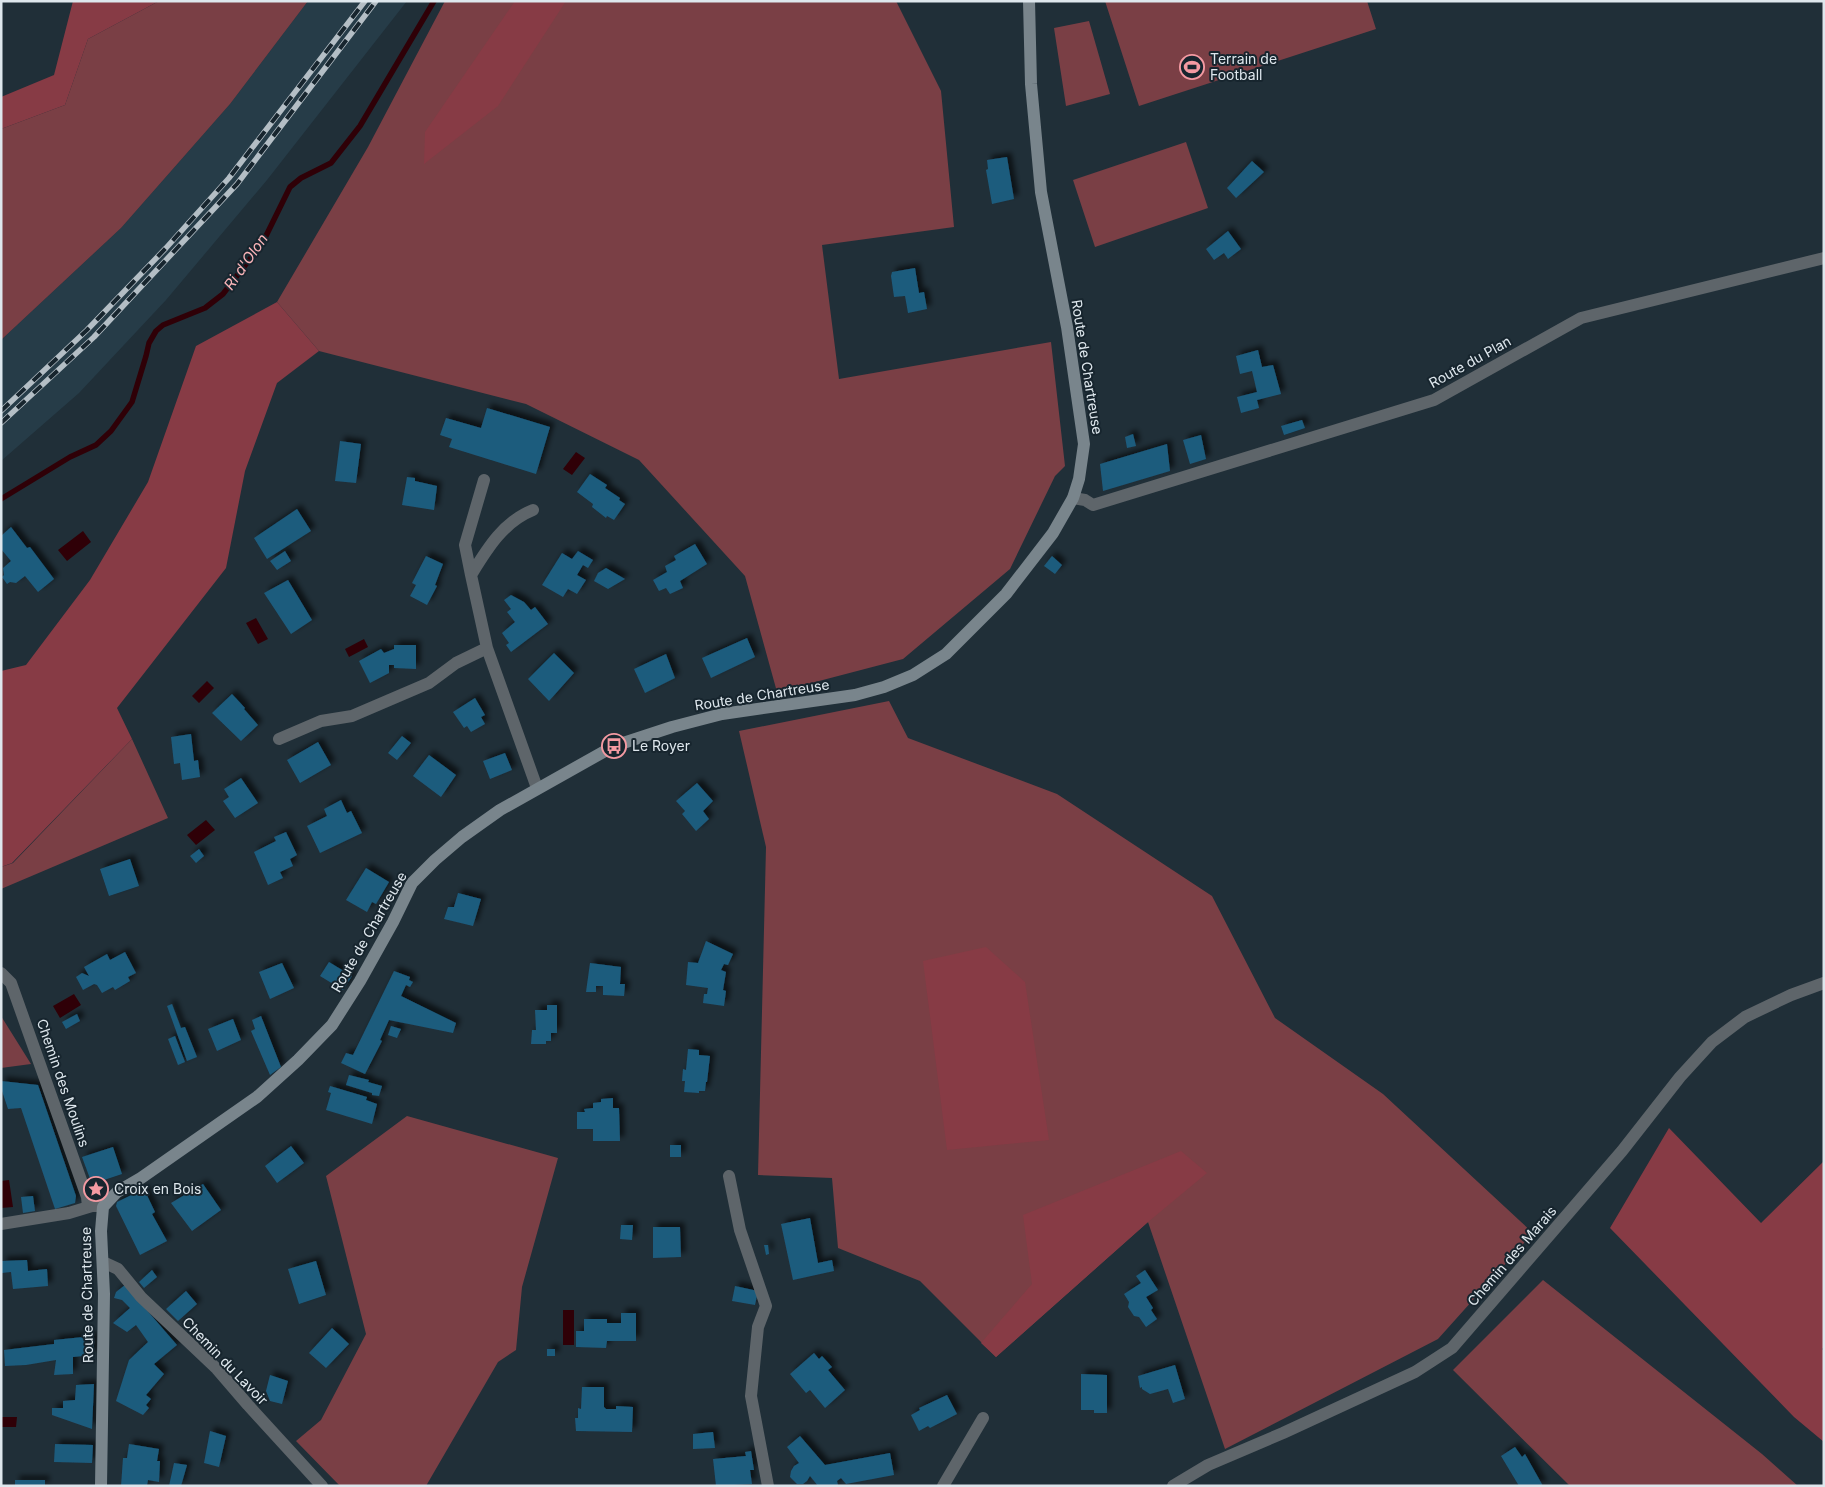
<svg xmlns="http://www.w3.org/2000/svg" width="1825" height="1487" viewBox="0 0 1825 1487" font-family="Inter,sans-serif">
  <style>
    .built { fill: #263c48 }
    .green { fill: #7a3f45 }
    .forest { fill: #873b45 }
    .water { fill: #2f0007 }
    .lines { fill: none; stroke-linecap: round; stroke-linejoin: round }
    .stream { stroke: #2f0007; stroke-width: 5.5 }
    .building { fill: #1d5b7d; filter: url(#shadow) }
    .minor { stroke: #5e656a; stroke-width: 12 }
    .tertiary { stroke: #5e656a; stroke-width: 12 }
    .secondary { stroke: #79858c; stroke-width: 12 }
    .rail-casing { stroke: #b4bec5; stroke-width: 5.5 }
    .rail { stroke: #17252e; stroke-width: 4; stroke-dasharray: 11; stroke-linecap: butt }
    .labels { text-anchor: middle; stroke-width: 4; stroke-linejoin: round; paint-order: stroke }
    .poi-label { font-size: 14px; fill: #dee7ed; stroke: #17252e; text-anchor: start }
    .street-label { font-size: 14px; fill: #dee7ed; stroke: #17252e }
    .water-label { font-size: 15px; font-style: italic; fill: #f8b3b7; stroke: #17252e }
  </style>
  <defs>
    <filter id="shadow"><feDropShadow dx="4.5" dy="-4.5" stdDeviation="2.5" flood-color="#0009"/></filter>
  </defs>
  <rect width="100%" height="100%" fill="#202f38"/>
  <path class="built" d="M308,1H407L267,180L166,300L79,393L1,461V340L121,228L230,104Z"/>
  <path class="green" d="M159,1H308L230,104L121,228L1,340V129L65,105L88,39Z
    M445,1H896L941,91L954,227L822,245L839,379L1051,342L1065,466L1055,476L1010,569L903,659L777,692L745,576L639,460L526,404L319,351L277,302L368,147Z
    M1105,1H1367L1376,29L1139,106Z
    M1089,21L1110,94L1066,106L1054,28Z
    M1186,142L1208,208L1095,247L1073,180Z
    M889,701L908,738L1057,794L1212,896L1275,1018L1383,1094L1533,1233L1438,1339L1225,1449L1148,1222L996,1357L920,1281L838,1248L832,1178L758,1175L766,847L739,731Z
    M132,739L168,818L1,889V867L13,863Z
    M1,1016L31,1064L1,1068Z
    M407,1116L558,1158L522,1287L516,1350L498,1362L426,1486H340L296,1441L321,1420L366,1334L326,1176Z
    M1543,1280L1762,1454L1798,1486H1570L1453,1370Z"/>
  <path class="forest" d="M73,1H159L88,39L65,105L1,129V97L54,75Z
    M515,1H566L498,106L424,164L425,132Z
    M277,302L319,351L277,383L245,471L226,568L117,708L132,739L12,863L1,867V671L26,665L90,580L148,482L196,346Z
    M986,947L1025,982L1049,1140L947,1150L923,961Z
    M1669,1128L1761,1223L1824,1161V1347L1822,1349L1824,1351V1442L1794,1417L1610,1228Z
    M1181,1151L1207,1173L1148,1222L996,1357L981,1343L1032,1284L1023,1215Z"/>
  <path class="water" d="M576,452L585,458L572,475L563,469Z
    M83,531L91,542L67,561L58,550Z
    M256,618L268,639L258,644L246,623Z
    M364,639L368,647L349,657L345,649Z
    M207,681L214,688L199,703L192,696Z
    M206,820L215,830L196,845L187,835Z
    M74,994L81,1005L60,1018L53,1006Z
    M9,1180L13,1207L1,1208V1181Z
    M563,1310H574V1345H563Z
    M1,1417H17L16,1427H1Z"/>
  <g class="lines">
    <path class="stream" d="M1,499L70,457L96,445L111,431L132,402L146,356L149,343L156,331L163,325L205,308L223,294L263,242L290,187L301,178L331,163L360,126L434,1"/>
  </g>
  <path class="building" d="M1007,157L1014,199L992,204L986,170L988,169L987,160Z
    M1252,161L1264,172L1236,198L1227,188Z
    M1228,231L1241,249L1228,259L1224,253L1214,260L1206,249Z
    M915,268L919,293L924,292L927,309L908,313L905,296L894,297L891,276L892,272Z
    M1258,350L1262,367L1273,365L1281,394L1257,400L1259,408L1241,413L1237,397L1257,392L1252,371L1240,374L1236,356Z
    M487,408L550,427L536,474L449,447L452,439L440,435L446,418L481,428Z
    M1302,420L1305,428L1284,435L1281,426Z
    M1133,434L1136,446L1127,448L1125,437Z
    M1201,435L1206,459L1190,464L1183,440Z
    M340,441L361,444L356,483L335,481Z
    M1167,444L1170,471L1103,491L1100,464Z
    M590,474L607,485L605,488L620,498L619,500L625,504L614,520L607,516L606,518L592,507L593,504L577,492Z
    M407,477L415,478V481L437,486L434,510L402,505Z
    M297,509L311,531L267,559L254,538Z
    M11,527L27,548L30,547L54,579L38,592L25,576L16,583L10,582L7,584L2,577L4,575L3,568L11,561L1,549V536Z
    M695,544L707,564L680,581L683,588L670,594L666,588L659,591L653,580L667,572L665,566L676,560L674,556Z
    M285,551L291,561L277,570L270,561Z
    M578,551L593,560L588,568L583,565L577,575L586,580L577,594L568,589L563,597L542,585L562,553L572,559Z
    M426,556L443,564L435,585L437,586L427,605L410,596L416,585L412,583Z
    M1052,556L1062,565L1055,574L1044,566Z
    M606,568L625,579L608,589L594,581L598,573Z
    M288,580L312,620L291,634L264,593Z
    M511,595L524,602L531,610L535,607L548,624L511,652L506,645L509,643L502,633L515,622L507,612L511,609L504,600Z
    M747,638L755,657L711,678L702,658Z
    M394,645H416V669L394,668V665H389V673L370,683L359,661L381,649L384,653L394,649Z
    M554,653L574,673L549,701L528,679Z
    M666,654L675,678L645,693L634,669Z
    M232,694L245,708L244,709L258,725L241,741L212,713Z
    M475,698L485,715L481,717L485,724L471,732L467,726L464,728L453,712Z
    M191,734L194,761L198,760L200,777L182,780L180,763L174,764L171,737Z
    M402,736L411,743L397,760L388,753Z
    M318,742L331,765L300,783L287,760Z
    M505,753L512,770L490,779L483,761Z
    M429,755L456,775L441,797L413,776Z
    M241,778L258,803L235,818L223,801L229,797L224,789Z
    M697,783L713,801L703,811L709,819L696,831L682,814L685,811L676,801Z
    M341,800L347,813L351,811L362,833L320,853L307,826L327,816L324,809Z
    M286,832L297,855L290,859L293,866L280,872L283,878L268,885L254,852L276,841L274,837Z
    M199,849L204,856L196,863L190,856Z
    M130,859L139,886L109,896L100,869Z
    M366,868L389,882L376,904L372,902L367,912L346,900Z
    M458,893L481,899L473,926L444,919L448,907H454Z
    M706,941L733,954L728,965L724,964L721,970L726,972L723,990L726,991L724,1006L703,1003L704,994H707L708,988L686,985L688,962L698,963Z
    M125,952L136,973L128,977L130,981L115,990L113,987L102,993L97,985L94,984L83,990L76,977L82,973L89,976L84,967L107,954L110,960Z
    M329,962L352,976L343,990L320,976Z
    M282,963L294,988L270,999L259,972Z
    M590,963L621,967L620,984H625L624,996L603,995V986H596V992H586Z
    M394,971L410,977L409,980L413,982L410,987L406,985L401,996L456,1023L453,1033L389,1020L380,1040L382,1041L365,1074L341,1063L346,1053L353,1055Z
    M172,1004L181,1028L185,1027L197,1057L187,1061L167,1006Z
    M547,1005H557V1033H551V1041H546V1044H531L532,1030H536L535,1010H547Z
    M77,1014L80,1021L66,1029L62,1022Z
    M261,1016L281,1067L270,1075L251,1031L255,1029L252,1020Z
    M233,1019L241,1040L217,1051L208,1029Z
    M391,1026L401,1029L397,1038L388,1035Z
    M175,1036L185,1062L178,1065L168,1039Z
    M688,1049L699,1050V1055L710,1056L707,1082H706L705,1091H699V1093L684,1092L685,1081H682L683,1069L686,1070Z
    M349,1075L369,1080L368,1082L382,1086L379,1096L372,1095V1093L346,1085Z
    M1,1081L38,1085L76,1196L75,1203L55,1209L21,1108L8,1109L1,1088Z
    M330,1086L367,1097L366,1100L377,1104L372,1124L326,1110L331,1093L328,1092Z
    M613,1098V1108H619L620,1141H593V1129H577V1112H585L584,1109L593,1108V1103L601,1102V1099Z
    M670,1145H681V1157H670Z
    M291,1146L304,1163L277,1183L265,1166Z
    M113,1147L122,1174L92,1184L82,1157Z
    M203,1184L221,1210L192,1231L171,1203Z
    M144,1189L155,1212L152,1214L167,1241L140,1255L116,1206L117,1202Z
    M33,1196L35,1211L23,1213L21,1197Z
    M810,1218L818,1263L832,1260L834,1271L793,1280L781,1224Z
    M621,1225H633L632,1240L620,1239Z
    M653,1227H680L681,1257L653,1258Z
    M764,1245H768L769,1254L766,1255Z
    M27,1260L28,1271L47,1269L48,1286L13,1289L11,1272L2,1273V1261Z
    M316,1261L326,1295L299,1304L288,1269Z
    M152,1270L157,1277L144,1288L139,1282Z
    M1145,1270L1158,1290L1146,1297L1153,1308L1151,1310L1157,1319L1146,1327L1139,1317L1134,1316L1128,1307L1129,1302L1124,1294L1141,1283L1136,1276Z
    M125,1285L177,1345L154,1364L164,1374L146,1395L151,1399L146,1405L149,1408L143,1415L116,1401L129,1360L148,1342L136,1325L127,1332L113,1323L130,1308L122,1300L114,1298L116,1292Z
    M735,1286L758,1291L755,1305L732,1301Z
    M186,1291L197,1304L178,1321L166,1309Z
    M621,1313H636V1341H607L606,1348L576,1347V1331H584V1319H607V1323H621Z
    M332,1328L349,1344L326,1368L309,1353Z
    M93,1336L94,1355L73,1357V1374L54,1375L56,1360L26,1365L5,1366L4,1350L54,1344V1340Z
    M547,1349H555V1356H547Z
    M814,1353L819,1359L822,1356L832,1367L828,1370L845,1390L825,1408L810,1390L806,1393L790,1374Z
    M1175,1365L1185,1399L1173,1403L1168,1389L1150,1394L1142,1389V1387L1140,1388L1138,1376Z
    M1081,1374L1107,1375V1413H1094V1410H1081Z
    M270,1375L288,1381L282,1404L270,1401L266,1391Z
    M94,1384L92,1429L52,1415V1408H63V1401L75,1400L76,1385Z
    M582,1387H604V1407L606,1409H616V1406L633,1407L632,1432L576,1431L575,1418H578V1408L581,1409Z
    M947,1395L957,1414L930,1428L928,1426L919,1431L911,1415L920,1410L919,1408Z
    M210,1431L226,1436L219,1467L204,1463Z
    M713,1432L715,1448L693,1449V1434Z
    M800,1436L825,1465L890,1453L894,1475L846,1484L841,1478L837,1481L838,1485L832,1486H818L810,1476L807,1481L803,1484H797L790,1477L791,1471L794,1466L799,1463L787,1447Z
    M55,1444L93,1445L92,1463L54,1462Z
    M129,1444L159,1449L157,1461H160L159,1482L148,1480L147,1486H121L123,1458H127Z
    M1515,1447L1522,1457L1525,1454L1543,1486H1519L1501,1456Z
    M751,1451L754,1470H750L752,1484L716,1486L713,1459L746,1456L745,1452Z
    M174,1463L187,1465L181,1486H169Z
    M15,1480H45V1486H15Z"/>
  <g class="lines">
    <path class="minor" d="M533,510C503,522 487,549 471,575L487,648L537,788
      M471,575L465,545L484,480
      M279,739L321,721L352,716L429,683L456,663L487,648
      M1,973L11,983L87,1197L88,1207
      M729,1176L740,1230L766,1306L758,1327L751,1396L768,1486
      M1,1224L69,1213L92,1206H97
      M103,1262L118,1269L141,1297L217,1369L248,1405L322,1486
      M943,1486L983,1418
      M1173,1486L1208,1465L1283,1433L1415,1372L1452,1348L1622,1151L1680,1077L1712,1042L1745,1017L1791,995L1824,983"/>
    <path class="tertiary" d="M1073,498L1085,500L1093,505L1434,400L1581,318L1824,258"/>
    <path class="secondary" d="M101,1486L104,1294L101,1231L103,1207L117,1192L141,1178L257,1097L298,1060L332,1025L360,981L393,922L412,883L435,860L462,837L500,810L614,746L672,727L722,714L855,695L884,687L913,675L946,654L1006,594L1053,533L1073,498L1079,479L1084,444L1067,327L1041,192L1031,84L1029,1"/>
    <defs>
      <path id="rail" d="M1,411L87,330L166,248L229,178L365,1
        M1,423L94,337L237,184L376,1"/>
    </defs>
    <use href="#rail" class="rail-casing"/>
    <use href="#rail" class="rail"/>
  </g>
  <defs>
    <symbol id="stadium-ring" viewBox="-11 -11 22 22"><circle r="9.5" fill="#17252e" stroke="#f49aa2" stroke-width="1.5"/><path d="M0-5a6.5 5 0 1 0 0 10a6.5 5 0 1 0 0-10ZM-3.5-1.8h7v3.6h-7Z" fill="#f49aa2"/></symbol>
    <symbol id="bus-ring" viewBox="-11 -11 22 22"><circle r="9.5" fill="#17252e" stroke="#f49aa2" stroke-width="1.5"/><path d="M-5-6H5V4H4V6H2V4H-2V6H-4V4H-5ZM-3.5-4V0h7V-4ZM-3.5 1.2v1.5H-2V1.2ZM2 1.2v1.5H3.5V1.2Z" fill="#f49aa2"/></symbol>
    <symbol id="sight-ring" viewBox="-11 -11 22 22"><circle r="9.5" fill="#17252e" stroke="#f49aa2" stroke-width="1.5"/><path d="M0-6L1.8-2.2L6-1.7L2.9 1.2L3.7 5.4L0 3.3L-3.7 5.4L-2.9 1.2L-6-1.7L-1.8-2.2Z" fill="#f49aa2"/></symbol>
  </defs>
  <g fill-rule="evenodd">
    <use href="#stadium-ring" x="1178" y="53" width="28" height="28"/>
    <use href="#bus-ring" x="600" y="732" width="28" height="28"/>
    <use href="#sight-ring" x="82" y="1175" width="28" height="28"/>
  </g>
  <g class="labels">
    <g class="poi-label">
      <text x="1210" y="64">Terrain de<tspan x="1210" dy="16">Football</tspan></text>
      <text x="632" y="751">Le Royer</text>
      <text x="114" y="1194">Croix en Bois</text>
    </g>
    <g class="street-label">
      <text transform="translate(1470 362) rotate(-29)" y="5">Route du Plan</text>
      <text transform="translate(1087 367) rotate(81)" y="5">Route de Chartreuse</text>
      <text transform="translate(762 695) rotate(-9)" y="5">Route de Chartreuse</text>
      <text transform="translate(369 932) rotate(-60)" y="5">Route de Chartreuse</text>
      <text transform="translate(63 1083) rotate(71)" y="5">Chemin des Moulins</text>
      <text transform="translate(1512 1256) rotate(-49)" y="5">Chemin des Marais</text>
      <text transform="translate(87 1295) rotate(-91)" y="5">Route de Chartreuse</text>
      <text transform="translate(225 1361) rotate(46)" y="5">Chemin du Lavoir</text>
    </g>
    <g class="water-label">
      <text transform="translate(246 262) rotate(-55)" y="5">Ri d'Olon</text>
    </g>
  </g>
  <rect width="1825" height="1487" fill="none" stroke="#dee7ed" stroke-width="5"/>
</svg>
